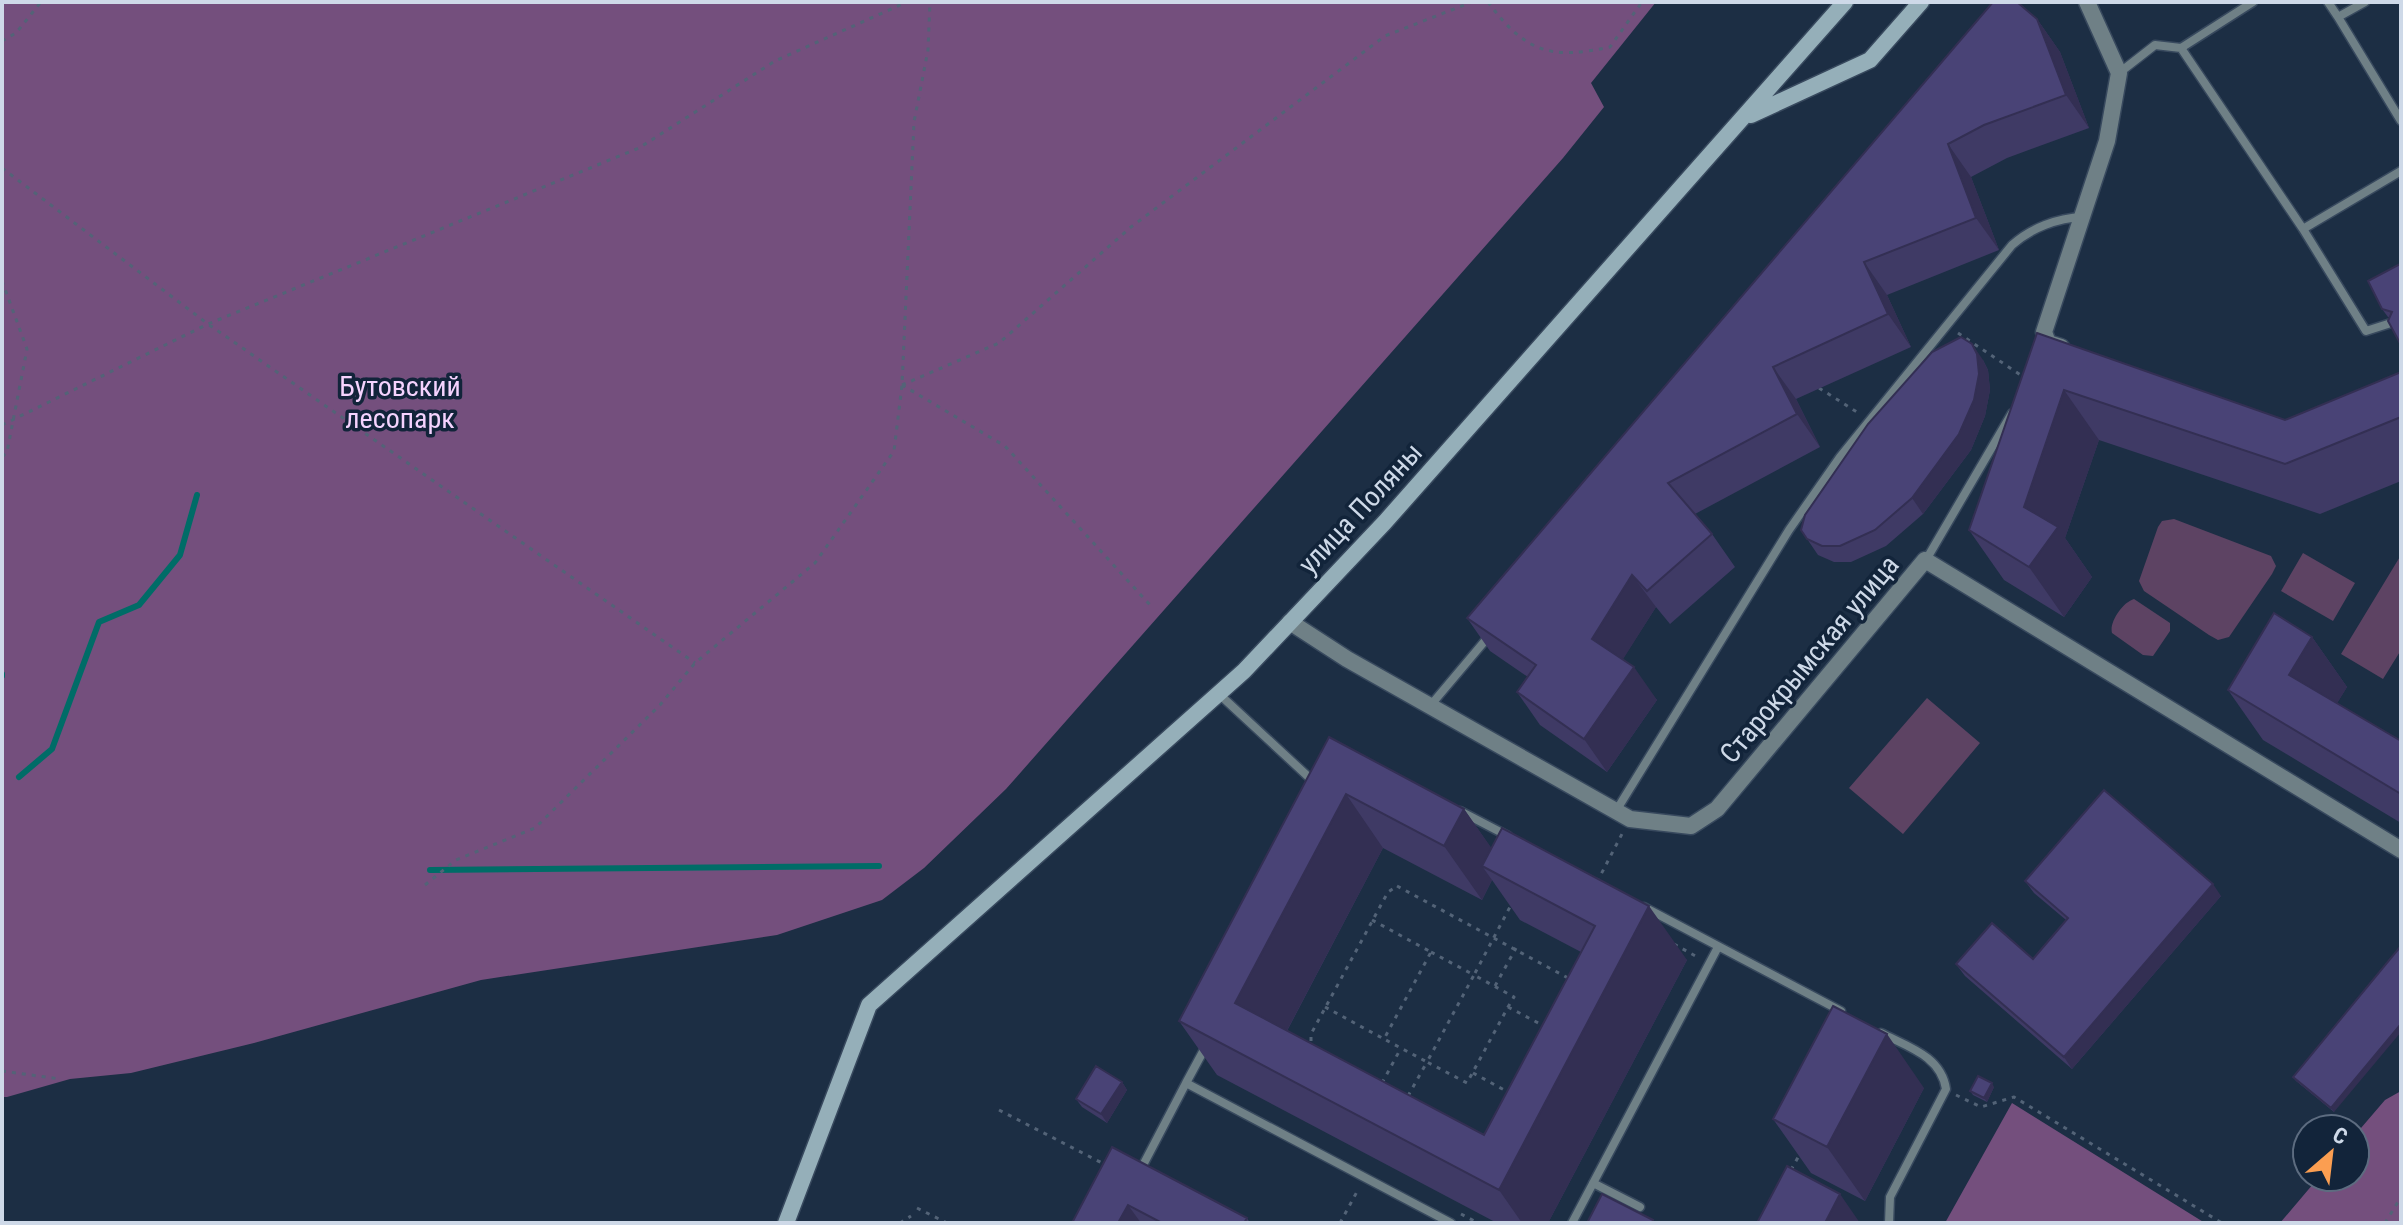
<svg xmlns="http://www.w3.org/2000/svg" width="2403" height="1225" viewBox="0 0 2403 1225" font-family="'Roboto Condensed',sans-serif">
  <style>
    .green { fill: #5d4363 }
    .forest { fill: #744f7d }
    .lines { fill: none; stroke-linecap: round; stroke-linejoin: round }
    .stream { stroke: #006c67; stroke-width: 6 }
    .service-casing { stroke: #38495e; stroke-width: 11 }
    .minor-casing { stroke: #38495e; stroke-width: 19 }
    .secondary-casing { stroke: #38495e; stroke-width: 19 }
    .path { stroke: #536377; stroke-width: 3; stroke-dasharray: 4 6; stroke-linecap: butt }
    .service { stroke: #6f8086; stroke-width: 8 }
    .minor { stroke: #6f8086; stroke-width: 16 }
    .secondary { stroke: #95afb9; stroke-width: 16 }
    .wall { fill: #3f3a65; fill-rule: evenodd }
    .shaded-wall { fill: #332f53 }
    .building { fill: #494376; stroke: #332f53; stroke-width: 2 }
    .labels { text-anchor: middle; stroke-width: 7; stroke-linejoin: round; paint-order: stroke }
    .park-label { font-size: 28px; fill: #f5d3fe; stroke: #12243a }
    .street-label { font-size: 28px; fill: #ced9e8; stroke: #12243a }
  </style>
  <rect width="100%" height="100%" fill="#1c2e44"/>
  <path class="green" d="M2174,519L2271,556L2276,566L2272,574L2229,637L2218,640L2209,635L2144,591L2139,581L2158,527L2162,521Z
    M2303,553L2355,583L2333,621L2281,591Z
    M2401,555V650L2383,679L2341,654Z
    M2134,599L2170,623V631L2153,656L2143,655L2112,633C2109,622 2123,602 2134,599Z
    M1927,698L1980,743L1903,834L1849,788Z"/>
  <path class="forest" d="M2,2H1656L1591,83L1604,107L1563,158L1006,789L924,868L882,900L777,935L481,980L254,1043L131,1073L70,1079L7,1097H2Z
    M2401,1091V1223H2280L2319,1177H2355V1135L2385,1100Z
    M2012,1103L2205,1223H1945Z"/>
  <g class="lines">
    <path class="stream" d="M2,676V674
      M19,777L52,749L99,622L139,605L180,555L197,495
      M430,870L879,866"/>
    <defs>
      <path id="service" d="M2328,2L2338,17
        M2365,2L2338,17L2401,121
        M2181,48L2253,2
        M2119,73L2155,45L2181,48L2303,229
        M2391,323L2366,331L2303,229L2401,171
        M1926,560L2012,413
        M1219,694L1314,782
        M1430,706L1489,636
        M1460,811L1508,836
        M1616,811L1789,530L1840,457L2012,245C2031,228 2057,218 2083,217
        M1644,907L1841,1011
        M1881,1033C1908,1047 1941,1056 1946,1089L1890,1197L1889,1223
        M1206,1046L1186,1083L1451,1223
        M1141,1169L1186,1083
        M1593,1183L1640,1207
        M1572,1223L1718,947"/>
      <path id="minor" d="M2061,347L2048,343L2044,332L2107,141L2119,73L2087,2
        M1290,622L1347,659L1630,819L1691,826L1717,809L1925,560L2401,850"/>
      <path id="secondary" d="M1751,115L1870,60L1921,2
        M786,1223L869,1005L1244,671L1385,522L1845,2"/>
    </defs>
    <use href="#service" class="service-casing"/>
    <use href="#minor" class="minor-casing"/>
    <use href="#secondary" class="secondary-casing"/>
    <path class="path" d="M1488,2C1525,52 1550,60 1610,47L1642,2
      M2,41L16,33L41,2
      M2,168L208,324L695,663
      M2,281L27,349L7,452L2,457
      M1958,333L2025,378
      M902,385L999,343L1131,227L1385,36L1472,2
      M902,385L1005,446L1150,605
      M1819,388L1860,414
      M2,425L208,324L639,148L775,61L907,2
      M1597,882L1623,832
      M425,885L456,860L535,828L660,705L695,663L815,563L894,451L902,385L914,122L928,50L930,2
      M1397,886L1594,992L1596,999L1593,1010L1515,1151L1502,1152L1311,1046V1034L1388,892Z
      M1372,920L1431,952
      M1674,944L1699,958
      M1431,952L1474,975L1427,1062L1384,1039Z
      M1495,986L1516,948
      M1325,1007L1384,1039
      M1508,1007L1544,1026
      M2,1071L60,1079
      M1473,1073L1508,1092
      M1382,1083L1401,1048
      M1956,1095L1981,1107L2014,1097L2222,1223
      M1408,1096L1427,1062L1467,1083L1508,1007L1514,997L1474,975L1511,905
      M999,1110L1104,1164
      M1791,1170L1801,1152
      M917,1208L947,1223
      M1461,1214L1478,1223
      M900,1223L911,1216
      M1340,1223L1359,1188
      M2385,1223L2401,1197"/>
    <use href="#service" class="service"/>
    <use href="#minor" class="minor"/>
    <use href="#secondary" class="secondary"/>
  </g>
  <path class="wall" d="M2037,19L2060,52L2089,128L2007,158L1971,177L1999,250L1887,295L1911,347L1796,399L1820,447L1695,514L1712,534L1735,567L1670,624L1656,607L1622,660L1657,700L1607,772L1540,725L1517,692L1528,677L1490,651L1467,618Z
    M2401,265V345L2390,317H2388L2382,309Z
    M2037,333L2285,420L2401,372V481L2320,514L2099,440L2065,538L2092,577L2064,617L2004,580L1969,530Z
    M1983,360L1988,370L1990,390L1985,416L1971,450L1923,514L1886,546L1851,562H1834L1818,555L1801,530Z
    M2312,637L2347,687L2337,703L2401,741V823L2263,740L2228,690Z
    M1329,737L1464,809L1491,848L1687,960L1548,1223H1497L1217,1075L1179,1021ZM1383,848L1482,900L1492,880L1520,920L1581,952L1484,1135L1287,1031Z
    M2025,881L2221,896L2072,1069L1965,976L1956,964L2033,959L2066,920L2034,893Z
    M2400,947L2334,1112L2296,1081L2293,1077Z
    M1122,1082L1127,1090L1107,1123L1082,1107L1076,1099Z
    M1994,1087L1987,1102L1973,1095L1970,1091Z
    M1924,1088L1865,1201L1811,1173L1773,1119Z
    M1112,1147L1247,1218L1250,1223H1072Z"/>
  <path class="shaded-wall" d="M2037,19L2060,52L2089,128L2066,95Z
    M1948,144L1971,177L1999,250L1976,218Z
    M1864,262L1887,295L1911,347L1888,314Z
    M1972,344L1983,360L1988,370L1990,390L1985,416L1971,450L1923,514L1912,498Z
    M1773,367L1796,399L1820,447L1797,414Z
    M2064,390L2099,440L2065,538L2092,577L2064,617L2029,567L2024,507Z
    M1632,575L1656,607L1615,672L1592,639Z
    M2312,637L2347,687L2324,725L2289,675Z
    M1634,667L1657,700L1607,772L1584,739Z
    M1346,794L1383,848L1273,1057L1235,1003Z
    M1464,809L1502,863L1482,866L1492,880L1482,900L1444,846Z
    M2213,884L2221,896L2072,1069L2064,1057Z
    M1649,906L1687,960L1548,1223H1522L1499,1190Z
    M2401,1024V1032L2334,1112L2331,1108Z
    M1887,1034L1924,1088L1865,1201L1827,1147Z
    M1122,1082L1127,1090L1107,1123L1101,1114Z
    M1992,1083L1994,1087L1987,1102L1984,1098Z
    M1840,1194L1860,1223H1825Z
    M1128,1205L1141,1223H1118Z"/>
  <path class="building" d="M1993,2H2017L2037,19L2066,95L1984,125L1948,144L1976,218L1864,262L1888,314L1773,367L1797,414L1668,483L1712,534L1647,591L1632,575L1592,639L1634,667L1584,739L1517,692L1536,665L1467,618Z
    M2400,264L2401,265V345L2388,321L2392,312L2382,309L2368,281Z
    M2037,333L2285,420L2401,372V417L2285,464L2064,390L2024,507L2058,527L2029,567L1969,530Z
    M1961,337L1972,344L1977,354L1979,374L1974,400L1959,434L1912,498L1875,530L1840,546H1822L1807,539L1801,530L1805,515L1868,424L1932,352Z
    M2274,613L2312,637L2289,675L2401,741V794L2228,690Z
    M1329,737L1464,809L1444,846L1346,794L1235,1003L1484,1135L1595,926L1482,866L1502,828L1649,906L1499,1190L1179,1021Z
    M2104,790L2213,884L2064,1057L1956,964L1992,923L2033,959L2068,918L2025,881Z
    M2400,947L2401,1024L2331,1108L2293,1077Z
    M1833,1006L1887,1034L1827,1147L1773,1119Z
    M1096,1066L1122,1082L1101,1114L1076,1099Z
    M1978,1076L1992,1083L1984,1098L1970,1091Z
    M1112,1147L1247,1218L1244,1223H1162L1128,1205L1118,1223H1072Z
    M1787,1166L1840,1194L1825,1223H1757Z
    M1602,1194L1653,1220L1651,1223H1587Z"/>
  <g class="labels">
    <g class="park-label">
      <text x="400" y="396">Бутовский<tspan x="400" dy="32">лесопарк</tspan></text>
    </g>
    <g class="street-label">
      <text transform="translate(1360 508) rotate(-47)" y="10">улица Поляны</text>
      <text transform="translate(1809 659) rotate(-50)" y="10">Старокрымская улица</text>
    </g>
  </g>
  <rect width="2403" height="1225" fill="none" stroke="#ced9e8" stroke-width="8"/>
  <g transform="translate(2331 1153) rotate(28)"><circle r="38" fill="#12243a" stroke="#5d6c80" stroke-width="2"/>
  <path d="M0-6L14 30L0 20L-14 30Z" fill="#fb9e51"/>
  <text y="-12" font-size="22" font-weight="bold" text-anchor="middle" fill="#ced9e8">С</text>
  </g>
</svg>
